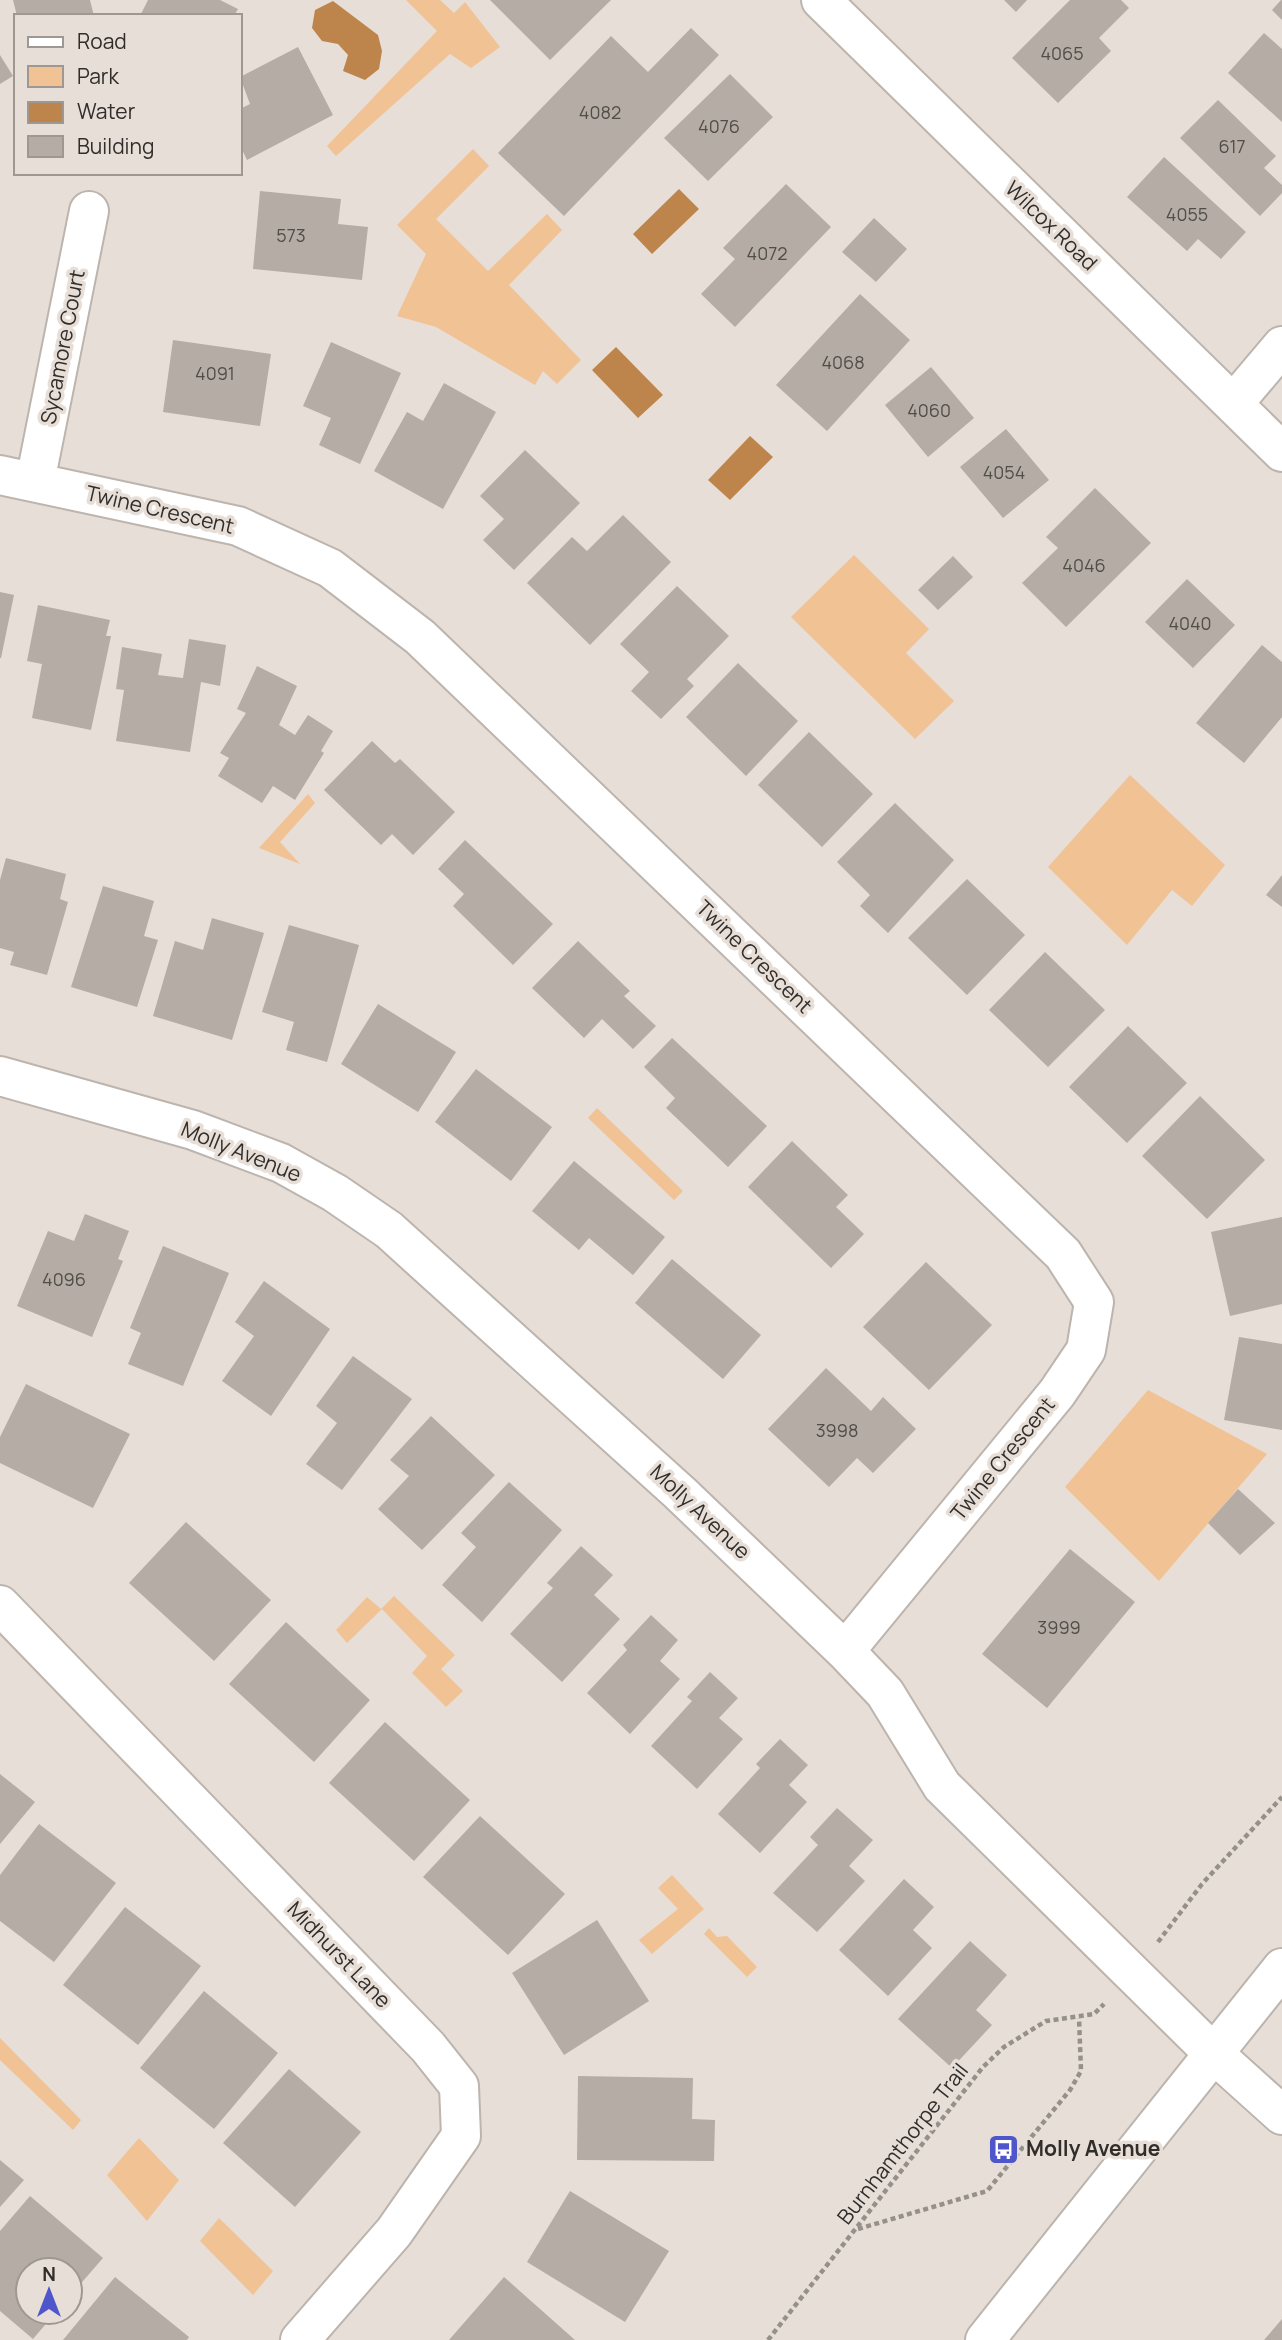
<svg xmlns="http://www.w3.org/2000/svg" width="1282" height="2340" viewBox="0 0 1282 2340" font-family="Manrope,sans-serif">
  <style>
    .green { fill: #f0c294 }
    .water { fill: #bd854b }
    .building { fill: #b4aca5 }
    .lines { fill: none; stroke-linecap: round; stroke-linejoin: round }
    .minor-casing { stroke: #bcb4ad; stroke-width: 42 }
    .secondary-casing { stroke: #bcb4ad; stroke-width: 42 }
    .path { stroke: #96908b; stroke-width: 4.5; stroke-dasharray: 5 3.5; stroke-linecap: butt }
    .minor { stroke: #fff; stroke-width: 38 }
    .secondary { stroke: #fff; stroke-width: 38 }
    .labels { text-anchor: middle; stroke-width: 7; stroke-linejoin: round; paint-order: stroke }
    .number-label { font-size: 18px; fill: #514d49 }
    .street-label { font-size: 21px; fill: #302d2a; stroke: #e7ded7 }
    .poi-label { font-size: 21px; font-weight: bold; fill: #302d2a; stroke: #e7ded7; text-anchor: start }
  </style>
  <rect width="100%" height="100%" fill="#e7ded7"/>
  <path class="green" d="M406,0H440L454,13L465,2L500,47L471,68L450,54L336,156L327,146L437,31Z
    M473,149L489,166L436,219L488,271L547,214L562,230L509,285L581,360L557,384L543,371L535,385L436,327L397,316L426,254L397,225Z
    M854,555L929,629L906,653L954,701L915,739L791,617Z
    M1130,775L1225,865L1192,906L1172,890L1127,945L1048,867Z
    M308,794L315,803L280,842L300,864L259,848Z
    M597,1108L683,1191L674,1200L588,1118Z
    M1148,1390L1267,1454L1159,1581L1065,1487Z
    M394,1596L455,1655L441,1669L463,1691L446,1707L412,1673L427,1656L382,1609L347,1643L336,1630L367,1597L381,1609Z
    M672,1875L704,1909L652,1954L639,1940L678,1909L658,1888Z
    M709,1928L717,1937L727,1936L757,1967L747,1977L704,1934Z
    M0,2038L81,2120L73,2130L0,2060Z
    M139,2138L179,2180L147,2221L107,2175Z
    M219,2218L273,2271L253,2295L200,2241Z"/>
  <path class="water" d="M333,1L378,35L382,51L379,69L365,80L343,71L348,55L338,44L322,41L312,28L315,10Z
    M679,189L699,209L652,254L633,234Z
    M616,347L663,395L638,418L592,370Z
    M750,436L773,457L730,500L708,480Z"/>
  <path class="building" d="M13,0H90L94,16H17Z
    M148,0H220L238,9L234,16H140Z
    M490,0H611L550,60Z
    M1004,0H1027L1016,12Z
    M1070,0H1121L1129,8L1099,38L1111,51L1058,103L1012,58Z
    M1281,0H1282V20L1272,10Z
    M691,28L719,55L564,216L498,153L611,36L648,72Z
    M1264,33L1282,49V122L1228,73Z
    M298,47L333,115L247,160L240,145V109L250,104L240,77Z
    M0,55L13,76L0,84Z
    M730,74L773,117L708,181L664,138Z
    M1218,100L1276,156L1264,168L1282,185V193L1260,216L1180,138Z
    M1164,157L1246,232L1221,259L1198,239L1187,251L1127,197Z
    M786,184L831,227L735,327L701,294L735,259L723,248Z
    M260,191L341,199L338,224L368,227L362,280L253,269Z
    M874,218L907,249L876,282L842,252Z
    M860,294L910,340L827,431L776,385Z
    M173,340L271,354L260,426L163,412Z
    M331,342L401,373L360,464L319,445L331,418L303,406Z
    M931,367L974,418L928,457L885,405Z
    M444,383L496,412L443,509L374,471L407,412L423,421Z
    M1006,429L1049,480L1003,518L960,467Z
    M525,450L580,503L514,570L483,540L504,519L480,496Z
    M1095,488L1151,543L1066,627L1022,583L1058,548L1046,537Z
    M623,515L671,562L590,645L527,583L572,537L587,551Z
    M953,556L973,577L938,610L918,590Z
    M1187,579L1235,625L1193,668L1145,622Z
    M677,586L729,636L687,679L694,686L661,719L631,691L649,672L620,644Z
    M0,592L14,595L1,658H0Z
    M38,605L110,620L106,636H111L91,730L32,718L42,664L27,661Z
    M189,639L226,645L220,686L201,682L190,752L116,741L124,690L116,689L122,647L162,654L158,675L183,678Z
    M1262,645L1282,662V717L1244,763L1196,723Z
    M738,663L798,721L746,776L686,717Z
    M257,666L297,686L279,725L295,735L308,715L333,731L321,751L324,753L295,800L273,786L262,803L218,776L229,758L220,753L246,713L237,709Z
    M809,732L873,794L822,847L758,785Z
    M372,741L395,763L400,759L455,812L413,855L392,834L381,845L324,790Z
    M895,803L954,860L888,933L860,906L870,895L837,862Z
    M465,840L553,924L513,965L453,906L464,894L438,869Z
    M6,858L66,874L60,899L68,902L47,975L10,965L14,952L0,948V880Z
    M1282,875V907L1266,895Z
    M967,879L1025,935L967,995L908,938Z
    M103,886L154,901L144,936L158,940L137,1007L71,987Z
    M212,918L264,933L232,1040L153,1016L175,941L203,950Z
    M289,925L359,945L327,1062L286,1050L294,1022L262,1012Z
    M578,941L630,991L624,996L656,1026L633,1049L602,1019L584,1038L532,988Z
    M1045,952L1105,1010L1048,1067L989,1010Z
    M378,1004L456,1052L418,1112L341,1064Z
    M1128,1026L1187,1083L1127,1143L1069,1087Z
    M672,1038L767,1126L728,1167L666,1108L675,1098L644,1067Z
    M476,1069L552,1127L511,1181L435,1122Z
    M1200,1096L1265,1160L1207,1219L1142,1156Z
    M792,1141L848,1195L836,1207L864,1234L831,1268L748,1187Z
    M574,1161L665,1237L633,1275L589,1238L579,1250L532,1211Z
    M85,1214L129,1231L118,1259L123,1261L92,1337L17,1306L48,1231L74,1241Z
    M1282,1217V1304L1230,1316L1211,1232Z
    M163,1246L229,1273L183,1386L128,1364L141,1333L130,1328Z
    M672,1259L761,1335L723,1379L635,1303Z
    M926,1262L992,1325L929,1390L863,1327Z
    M264,1281L330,1329L271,1416L222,1381L254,1336L235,1322Z
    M1239,1337L1282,1344V1430L1224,1420Z
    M353,1356L412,1399L342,1490L306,1464L337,1423L316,1406Z
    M826,1368L871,1411L883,1397L916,1429L873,1473L857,1458L829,1487L768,1429Z
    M26,1384L130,1434L93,1508L0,1463V1437Z
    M431,1416L495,1475L422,1550L378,1509L409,1476L390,1460Z
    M509,1482L562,1530L482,1622L442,1585L476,1547L461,1533Z
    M1238,1489L1275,1523L1240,1555L1208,1523Z
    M186,1522L271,1600L214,1661L129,1583Z
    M581,1546L613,1575L594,1595L620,1619L562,1682L510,1634L553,1588L547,1583Z
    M1070,1549L1135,1602L1047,1708L982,1654Z
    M651,1615L678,1640L660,1661L680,1679L630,1734L587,1693L627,1650L623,1645Z
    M286,1622L370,1700L314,1762L229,1684Z
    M710,1672L738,1698L719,1718L743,1739L697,1789L651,1746L692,1701L687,1697Z
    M385,1722L470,1800L414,1861L329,1783Z
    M780,1739L808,1765L789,1785L807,1802L760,1853L718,1814L760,1768L756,1764Z
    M0,1774L35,1802L0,1844Z
    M837,1808L873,1840L849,1866L865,1881L817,1932L773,1893L818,1845L810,1837Z
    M480,1816L565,1894L508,1955L423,1877Z
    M39,1824L116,1883L54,1962L0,1921V1875Z
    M904,1879L934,1907L913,1930L932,1948L888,1996L839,1950Z
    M125,1907L201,1966L138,2045L63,1985Z
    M597,1920L649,2001L564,2055L512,1973Z
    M970,1941L1007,1975L976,2010L992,2025L952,2068L898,2019Z
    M204,1991L278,2053L214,2129L140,2068Z
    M289,2069L361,2132L295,2207L223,2143Z
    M578,2076L693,2078L692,2119L715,2120L714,2161L577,2160Z
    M0,2160L24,2180L0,2207Z
    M570,2191L669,2251L625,2322L527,2262Z
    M30,2196L103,2258L70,2296V2270H28V2312H56L33,2339L0,2311V2231Z
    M115,2277L189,2337L187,2340H63Z
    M504,2277L575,2340H449Z
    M1282,2319V2340H1264Z"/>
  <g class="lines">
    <defs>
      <path id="minor" d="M821,0L1282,452
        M1233,404L1282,346
        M0,475L238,526L330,568L420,637L1063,1254L1094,1302L1086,1350L1057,1393L845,1651
        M35,482L89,211
        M0,1076L193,1130L281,1163L335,1193L389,1230L680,1493L845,1651L885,1693L942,1786L1213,2053L1282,2115
        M0,1605L428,2047L459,2086L461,2136L394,2232L300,2340"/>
      <path id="secondary" d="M985,2340L1282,1968"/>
    </defs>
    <use href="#minor" class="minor-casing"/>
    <use href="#secondary" class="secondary-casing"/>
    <path class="path" d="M1158,1942L1202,1884L1282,1797
      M858,2229L987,2191L1070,2090L1081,2071L1079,2018
      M768,2340L983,2067L1004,2047L1046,2021L1094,2014L1104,2004"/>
    <use href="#minor" class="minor"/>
    <use href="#secondary" class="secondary"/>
  </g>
  <defs>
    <symbol id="bus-square" viewBox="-11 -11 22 22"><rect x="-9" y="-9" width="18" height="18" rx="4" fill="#4f55cb" stroke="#e7ded7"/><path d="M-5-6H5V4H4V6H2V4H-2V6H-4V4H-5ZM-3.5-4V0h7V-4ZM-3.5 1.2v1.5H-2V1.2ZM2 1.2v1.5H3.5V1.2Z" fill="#fff"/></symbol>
  </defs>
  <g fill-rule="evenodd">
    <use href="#bus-square" x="986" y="2132" width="35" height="35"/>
  </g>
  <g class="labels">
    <g class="number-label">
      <text x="1062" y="60">4065</text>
      <text x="600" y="119">4082</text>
      <text x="719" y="133">4076</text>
      <text x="1232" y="153">617</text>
      <text x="1187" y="221">4055</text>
      <text x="291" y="242">573</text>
      <text x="767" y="260">4072</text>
      <text x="843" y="369">4068</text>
      <text x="215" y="380">4091</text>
      <text x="929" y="417">4060</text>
      <text x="1004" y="479">4054</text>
      <text x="1084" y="572">4046</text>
      <text x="1190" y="630">4040</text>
      <text x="64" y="1286">4096</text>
      <text x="837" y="1437">3998</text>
      <text x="1059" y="1634">3999</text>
    </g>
    <g class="street-label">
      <text transform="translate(1051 226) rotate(44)" y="7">Wilcox Road</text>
      <text transform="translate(63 347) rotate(-79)" y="7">Sycamore Court</text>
      <text transform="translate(160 510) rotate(13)" y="7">Twine Crescent</text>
      <text transform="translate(754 957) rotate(44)" y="7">Twine Crescent</text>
      <text transform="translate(241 1152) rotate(22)" y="7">Molly Avenue</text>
      <text transform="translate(1003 1459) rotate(-51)" y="7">Twine Crescent</text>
      <text transform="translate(700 1512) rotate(43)" y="7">Molly Avenue</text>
      <text transform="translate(339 1955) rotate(46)" y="7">Midhurst Lane</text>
      <text transform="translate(903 2144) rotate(-52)" y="7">Burnhamthorpe Trail</text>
    </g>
    <g class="poi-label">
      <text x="1026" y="2156">Molly Avenue</text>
    </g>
  </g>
  <rect x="14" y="14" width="228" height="161" fill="#e7ded7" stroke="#9e9792" stroke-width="2"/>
  <rect x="28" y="37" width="35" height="10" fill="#ffffff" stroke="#9e9792" stroke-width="2"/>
  <text x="77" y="49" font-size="21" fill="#302d2a">Road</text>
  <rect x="28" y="66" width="35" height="21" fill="#f0c294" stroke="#9e9792" stroke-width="2"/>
  <text x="77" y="84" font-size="21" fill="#302d2a">Park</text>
  <rect x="28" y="102" width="35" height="21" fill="#bd854b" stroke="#9e9792" stroke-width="2"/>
  <text x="77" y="119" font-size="21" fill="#302d2a">Water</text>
  <rect x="28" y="136" width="35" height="21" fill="#b4aca5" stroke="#9e9792" stroke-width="2"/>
  <text x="77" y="154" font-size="21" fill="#302d2a">Building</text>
  <g transform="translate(49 2291)"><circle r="33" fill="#e7ded7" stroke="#9e9792" stroke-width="2"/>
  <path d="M0-5L12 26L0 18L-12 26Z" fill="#4f55cb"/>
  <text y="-10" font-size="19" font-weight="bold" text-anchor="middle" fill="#302d2a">N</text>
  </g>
</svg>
